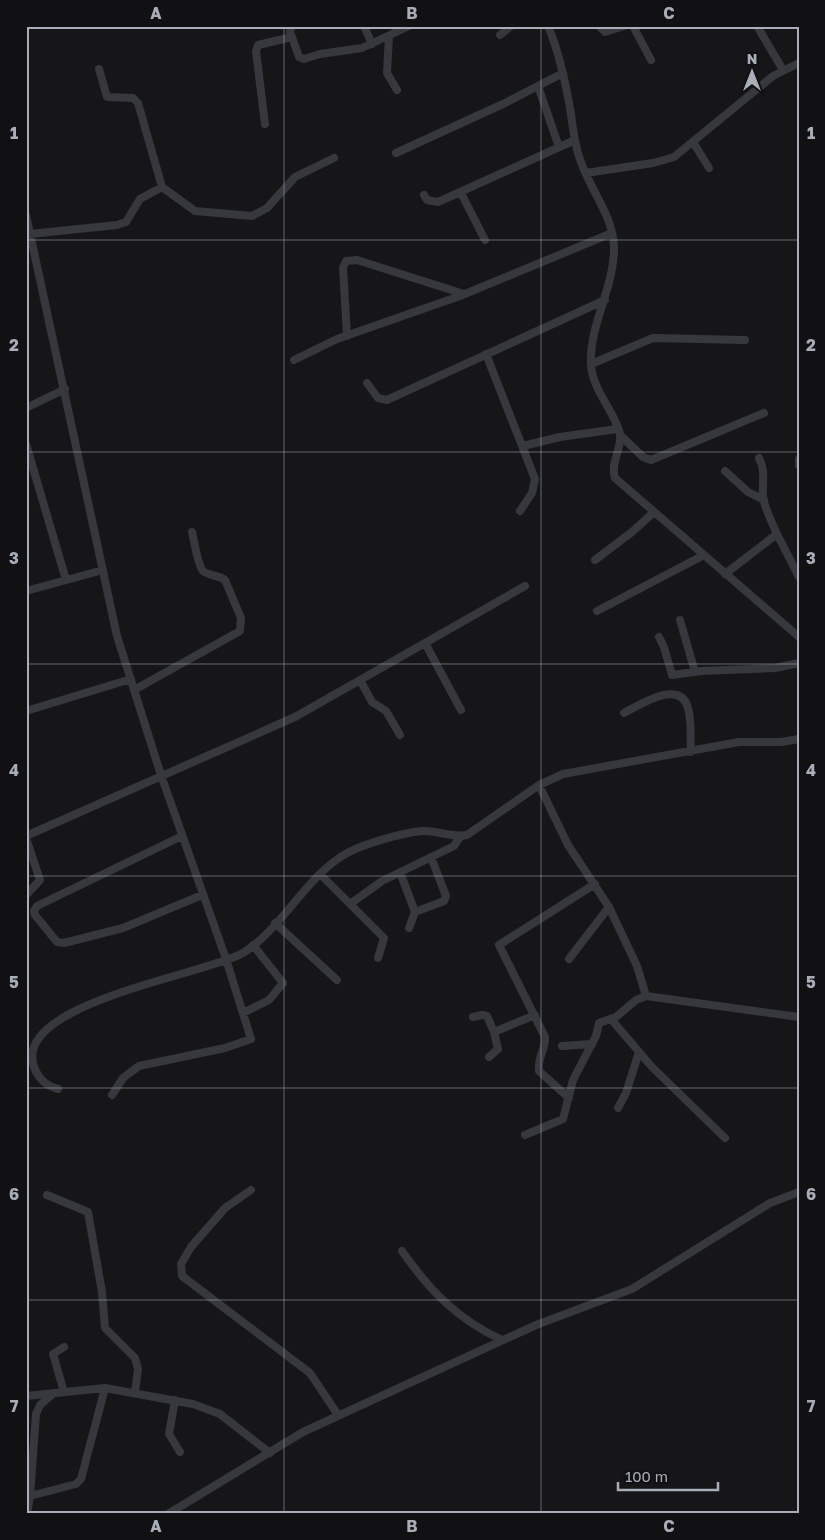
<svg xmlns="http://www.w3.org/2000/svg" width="825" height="1540" viewBox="0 0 825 1540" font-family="'Golos Text',sans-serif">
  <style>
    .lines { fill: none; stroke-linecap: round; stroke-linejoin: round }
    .street { stroke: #37383d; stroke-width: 8 }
    .grid { fill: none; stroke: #a8adb8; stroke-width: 1; stroke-opacity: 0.55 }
    .neatline { fill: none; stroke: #a8adb8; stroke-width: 2 }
    .grid-label { font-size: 16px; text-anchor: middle; font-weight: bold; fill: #a8adb8 }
  </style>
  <rect width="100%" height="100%" fill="#161618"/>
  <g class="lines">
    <path class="street" d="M364,26L372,44
      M548,26C560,54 566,84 571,114C573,130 575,147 581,162C591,191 612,214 614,246C615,287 589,324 591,364C592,390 615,412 620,434C622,449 610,463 615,478L799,637
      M599,26L605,32L624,26
      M633,26L651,60
      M757,26L783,70
      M500,35L511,26
      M389,36L387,73L397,90
      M292,37L290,32L292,26
      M99,69L107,97L133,98L138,103L162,187
      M538,86L559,147
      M265,124L256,51L258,45L292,37L299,57L304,59L320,54L362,48L409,26
      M693,142L709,168
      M396,153L503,104L563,73
      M586,173L653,163L674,157L773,76L799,63
      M461,193L485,240
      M424,195L427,200L438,202L575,140
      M26,215L117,636L161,775L226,959L251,1039L225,1048L139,1066L123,1078L112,1095
      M30,234L117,225L126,222L140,199L162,187L195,211L252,216L267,208L295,177L334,158
      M347,336L343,268L346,261L357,260L464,294
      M486,354L535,479L532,493L520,511
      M294,360L337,339L460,296L612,233
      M591,364L653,338L745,340
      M367,383L378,398L387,400L605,300
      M26,408L65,389
      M620,435L643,457L651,460L764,413
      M26,444L66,580
      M523,446L560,437L617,429
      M759,458C766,471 762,483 763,497C765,510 772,522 777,534
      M799,459V465
      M725,471L748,492L764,500
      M595,560L632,532L654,512
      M725,574L777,534L799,577
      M26,591L103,570
      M597,611L704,555
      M680,620L695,672
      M659,637L664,647L672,675L701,671L775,668L799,663
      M425,643L461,710
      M360,680L372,702L386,711L400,735
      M134,690L240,631L241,618L225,580C219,575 209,576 203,571C198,566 194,540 192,532
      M26,711L131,679
      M624,713C640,705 680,678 688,708C692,722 690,738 691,752
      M539,785L568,845L609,907L637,966L646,996L799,1017
      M26,836L295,717L525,586
      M182,836L37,906L34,911L35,915L57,942L64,943L123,928L202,895
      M26,838L40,880L28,893
      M400,872L415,912L409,928
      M321,875L350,904L382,881L454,846L460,837
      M350,904L384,938L378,958
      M415,912L444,901L446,896L431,857
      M275,923L337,980
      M569,959L609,907
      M243,1013L269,1000L283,983L253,945
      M473,1017L482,1015L487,1016L494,1032
      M611,1019L652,1067L725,1138
      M562,1046L592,1044
      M489,1057L498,1049L494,1032L535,1015
      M58,1089C45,1086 36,1076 33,1063C19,1002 207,974 243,953C283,928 307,874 349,852C367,843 402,833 422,831C437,830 451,838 467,835L539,785L563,774L739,742H781L799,739
      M569,1098L539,1071C537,1058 546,1049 545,1037L499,945L595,884
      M618,1108L626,1093L639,1052
      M525,1135L563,1119L573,1080L596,1036L599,1023L616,1017L636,1000L646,996
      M251,1190L225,1208L191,1247L181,1264L182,1276L310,1373L338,1415
      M47,1195L88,1212L102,1292L105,1328L135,1358L138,1369L135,1392
      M402,1251C430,1291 457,1319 502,1340
      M64,1392L53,1354L64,1347
      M26,1396L105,1388L193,1404L220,1414L270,1453
      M175,1400L169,1434L180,1452
      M30,1496L36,1414L40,1405L54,1393
      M27,1514L30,1496L76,1484L81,1479L105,1388
      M168,1514L303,1432L536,1325L632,1289L770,1203L799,1192"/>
  </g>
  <path class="grid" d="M284,26V1514M541,26V1514M26,240H799M26,452H799M26,664H799M26,876H799M26,1088H799M26,1300H799"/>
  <rect width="825" height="1540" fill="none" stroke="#111113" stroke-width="55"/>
  <g transform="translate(752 72)" stroke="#111113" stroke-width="4" paint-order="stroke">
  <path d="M0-4L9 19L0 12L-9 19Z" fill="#a8adb8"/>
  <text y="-8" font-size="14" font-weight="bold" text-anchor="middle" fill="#a8adb8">N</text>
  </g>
  <path d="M618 1482v8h100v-8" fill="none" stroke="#a8adb8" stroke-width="2.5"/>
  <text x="625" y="1482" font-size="15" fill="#a8adb8" stroke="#111113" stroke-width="4" paint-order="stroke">100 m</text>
  <rect x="28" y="28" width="770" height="1484" class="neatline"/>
  <g class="grid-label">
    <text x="156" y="19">A</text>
    <text x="412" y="19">B</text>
    <text x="669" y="19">C</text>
    <text x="14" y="139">1</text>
    <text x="811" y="139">1</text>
    <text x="14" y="351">2</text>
    <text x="811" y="351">2</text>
    <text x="14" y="564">3</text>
    <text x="811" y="564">3</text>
    <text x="14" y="776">4</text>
    <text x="811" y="776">4</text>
    <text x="14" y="988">5</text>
    <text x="811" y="988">5</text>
    <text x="14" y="1200">6</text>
    <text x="811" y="1200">6</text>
    <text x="14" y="1412">7</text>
    <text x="811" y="1412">7</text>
    <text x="156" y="1532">A</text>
    <text x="412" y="1532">B</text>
    <text x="669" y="1532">C</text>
  </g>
</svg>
